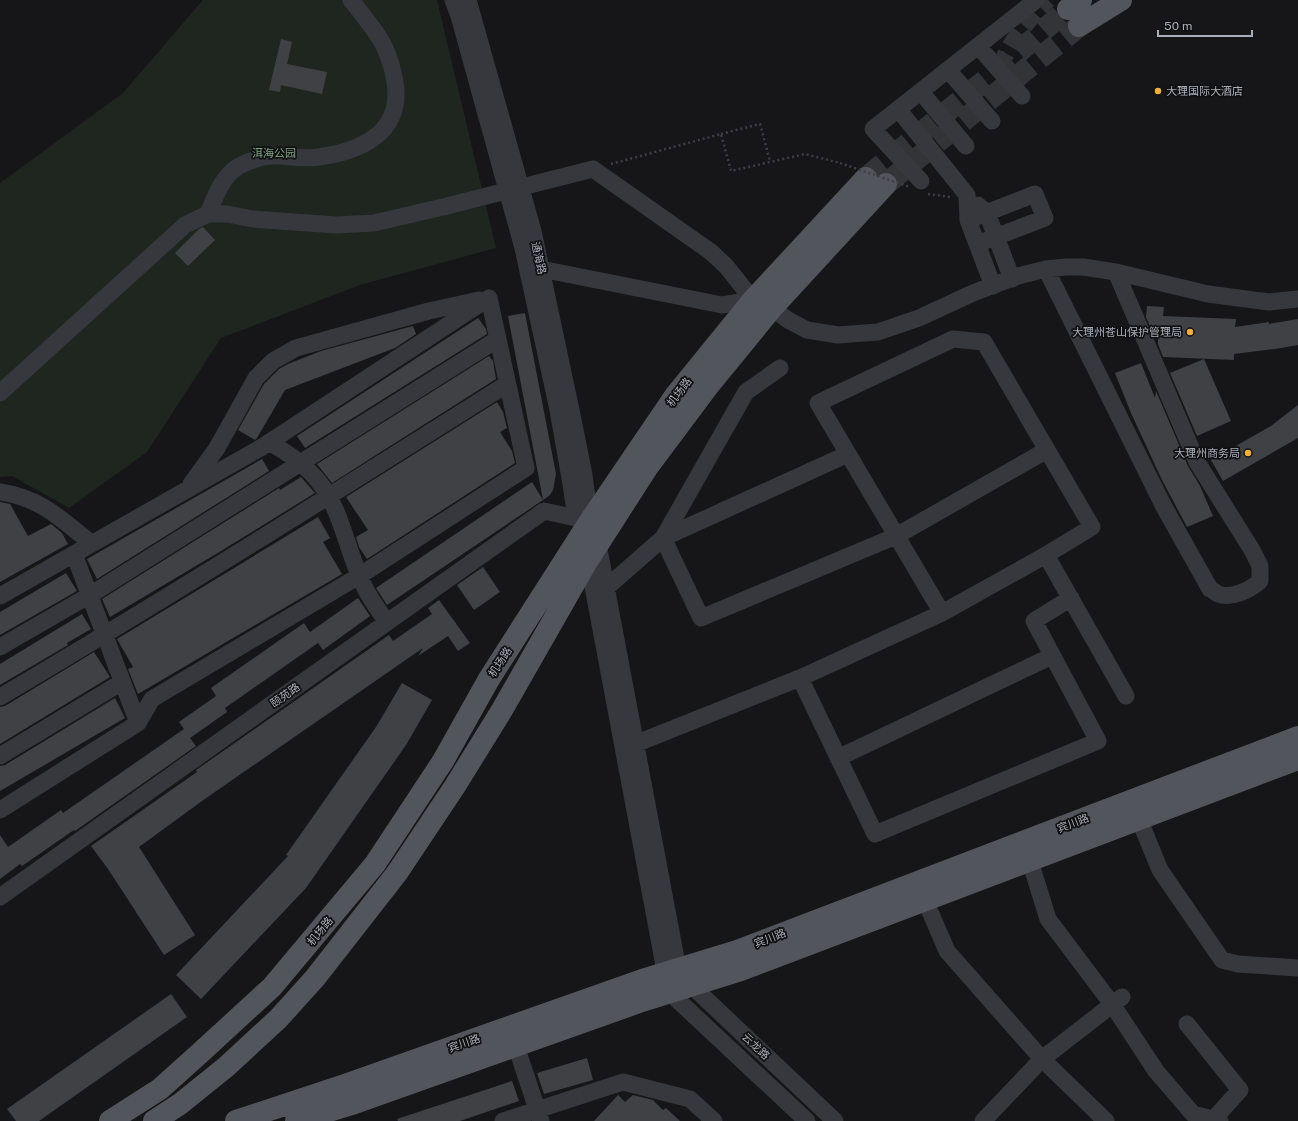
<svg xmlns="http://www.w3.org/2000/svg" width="1298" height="1121" viewBox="0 0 1298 1121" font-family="'Public Sans','Noto Sans SC',sans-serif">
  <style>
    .green { fill: #1e261f }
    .building { fill: #404145 }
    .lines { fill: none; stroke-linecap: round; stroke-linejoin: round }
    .minor-tunnel { stroke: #333438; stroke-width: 17; stroke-dasharray: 17 8; stroke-linecap: butt }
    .major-tunnel { stroke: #333438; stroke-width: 22; stroke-dasharray: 22 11; stroke-linecap: butt }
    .path { stroke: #3d3f44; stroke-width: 2.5; stroke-dasharray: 2 3; stroke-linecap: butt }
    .minor { stroke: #37383d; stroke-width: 17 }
    .major { stroke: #53555c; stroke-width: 22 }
    .path-bridge { stroke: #3d3f44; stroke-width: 2.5; stroke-dasharray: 2 3; stroke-linecap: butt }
    .minor-bridge { stroke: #37383d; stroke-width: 17 }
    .poi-dot { fill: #f2b134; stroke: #111113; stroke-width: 1.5 }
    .labels { text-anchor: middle; stroke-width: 3.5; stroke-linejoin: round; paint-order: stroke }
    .poi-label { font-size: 11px; fill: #a8adb8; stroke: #111113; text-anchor: end }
    .park-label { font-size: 11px; fill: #7fa381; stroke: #111113 }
    .street-label { font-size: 11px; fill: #a8adb8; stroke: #111113 }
  </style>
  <rect width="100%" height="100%" fill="#161618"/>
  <path class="green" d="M203,0H437L496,248L360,285L221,338L147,452L69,508L12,476L0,477V183L123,93Z"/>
  <path class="building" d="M281,39L292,42L287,64L327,72L322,94L281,85L280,92L269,90Z
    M203,227L215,240L188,266L175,253L199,229Z
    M1147,306L1164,307L1163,316L1236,319L1235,327L1269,322V324L1298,319V345L1275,349L1234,354V360L1163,357L1158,344V338H1155L1146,317Z
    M525,313L556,474L553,490L550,495L543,500L508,316Z
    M478,318L486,329L487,334L305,448L297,436Z
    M413,326L416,334L395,348L285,390L257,438L255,440L238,430L264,384L279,369L288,364L321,351Z
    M489,356L493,361L496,379L376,455L332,483L317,464Z
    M1204,359L1231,421L1197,436L1170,373Z
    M1141,363L1155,398L1156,391L1188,466L1200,486L1213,516L1187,527L1162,480L1131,413L1115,373Z
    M497,402L503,412L507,428L500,432L512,451L515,463L367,559L359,547L356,537L368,530L346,497Z
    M1298,405V438L1223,481L1211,460L1271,426Z
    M262,459L269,471L97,579L87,559Z
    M301,477L315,493L221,551L110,617L102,599L279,488L280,490Z
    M532,482L543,500L387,605L376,588Z
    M0,502L10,504L28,536L51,524L62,533L68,544L0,582Z
    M318,517L330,538L323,542L342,574L138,694L128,669L133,667L117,639Z
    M483,567L500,592L474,610L457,585Z
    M66,573L77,591L0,635V612Z
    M358,598L370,616L323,650L318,643L225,708L227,712L190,738L196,746L75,831L74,830L22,866L20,864L0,879V835L8,847L61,810L63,813L184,729L179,722L216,696L211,688L304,623L310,632Z
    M439,600L470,643L458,651L448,636L418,656L423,648L202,801L139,847L195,935L164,955L108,869L91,846L197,772L196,770L239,740L389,635L393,641L432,614L428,608Z
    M82,614L91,629L67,643L68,645L0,685V664Z
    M94,652L110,677L0,744V707L5,706Z
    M402,683L432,700L406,745L306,888L201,999L176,975L288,856L286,855L376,727Z
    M115,698L125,718L0,791V766L5,765Z
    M171,994L187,1017L39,1121H16L7,1109Z
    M587,1058L593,1080L544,1094L537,1073Z
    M512,1081L519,1101L460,1121H398L397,1119Z
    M618,1095L625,1102L633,1095L653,1100L663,1110L666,1108L680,1121H594Z"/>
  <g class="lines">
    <path class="minor-tunnel" d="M999,69C1011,40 1026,22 1048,0"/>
    <path class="major-tunnel" d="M866,178L999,69L1068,9
      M886,184L1079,26"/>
    <path class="path" d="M721,134L760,124L770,161
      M611,164L721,134L731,171L805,154L840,163
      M928,194L950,197"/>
    <path class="minor" d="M453,0L459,16L523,248L558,410L570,478L576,517
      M978,46L1022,96
      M948,70L992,121
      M921,92L966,146
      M898,109L967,195L968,220L993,286
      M593,169L711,252L726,266L753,300L772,308L788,320L807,330L838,335L878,332L919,318L973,293L1018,276L1046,269L1066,267H1083L1116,272L1208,294L1269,302L1298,299
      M921,181L873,129L1036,0
      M978,205L987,213L1012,279
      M208,214C215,197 222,176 239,166C251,160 266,155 280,156C293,157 306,159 319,157C362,151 403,132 395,82C393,69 389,56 383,44C374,28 362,14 351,0
      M968,220L1035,194L1045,218L977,244
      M531,267L722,305L753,300
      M1046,269L1163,505L1210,589C1213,590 1216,593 1218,594C1232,599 1250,590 1260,581V566L1252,550L1197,462L1116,272
      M780,368L746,392L663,538L701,618L896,536L1047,450
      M0,393L185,225L208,214H228L252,219L336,225L374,223L447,206
      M269,442C288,453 306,465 319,482C343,512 347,553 364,586C370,599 379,611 387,622
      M191,484L217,448L256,378L273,361L296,348L429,311L479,300
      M0,492C41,498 61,519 92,544
      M598,544L678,969L691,985L835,1121
      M74,554L138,723
      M1046,555L1126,696
      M588,560L669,992L807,1121
      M606,588L663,538L848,454
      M0,596L262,447L489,298
      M0,647L90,595L498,339
      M800,678L875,834L1098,741L1034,621L1071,598
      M0,697C171,596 339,490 507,384
      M635,744L800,678L942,613L1046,555L1092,527L984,342L953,339L818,403L942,613
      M0,756L122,682
      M838,758L1052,656
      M0,810L138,723L152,699L359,576L526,468L489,298
      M1139,819L1160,870L1222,960L1238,964L1298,968
      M1030,861L1048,919L1112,1004L1156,1071L1193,1114L1220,1121
      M0,897L544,511L590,521L584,475L572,415L533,231L468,0
      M925,900L947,951L1042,1059L1106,1121
      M1187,1024L1240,1090L1212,1121
      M516,1046L541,1121
      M503,1121L623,1082L690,1099L714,1121
      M983,1121L1042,1059L1122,997"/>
    <path class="major" d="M1068,9L1081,0
      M1079,26L1121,0
      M110,1121L160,1089L199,1054L272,987L375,864L443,761L489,679L590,521L675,396L753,300L866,178
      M154,1121L180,1104L226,1067L278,1019L315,978L397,873L455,786L502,710L586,563L647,468L709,385L772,308L886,184
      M236,1121L345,1085L642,980L737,951L1298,737
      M296,1121L355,1103L642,1001L741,970L1298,759"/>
    <path class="path-bridge" d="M840,163L910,187"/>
    <path class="minor-bridge" d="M447,206L593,169"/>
  </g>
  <g class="poi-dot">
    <circle cx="1158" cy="91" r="4"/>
    <circle cx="1190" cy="332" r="4"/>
    <circle cx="1248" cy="453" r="4"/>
  </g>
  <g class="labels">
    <g class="poi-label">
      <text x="1166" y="95" text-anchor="start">大理国际大酒店</text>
      <text x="1182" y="336">大理州苍山保护管理局</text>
      <text x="1240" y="457">大理州商务局</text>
    </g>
    <g class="park-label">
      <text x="274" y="157">洱海公园</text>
    </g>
    <g class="street-label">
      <text transform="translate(539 258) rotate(77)" y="4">通海路</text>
      <text transform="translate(679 392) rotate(-53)" y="4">机场路</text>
      <text transform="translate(500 662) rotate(-57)" y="4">机场路</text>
      <text transform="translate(285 695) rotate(-35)" y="4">颐苑路</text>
      <text transform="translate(1073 823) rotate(-21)" y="4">宾川路</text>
      <text transform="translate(320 931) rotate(-50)" y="4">机场路</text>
      <text transform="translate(770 938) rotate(-21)" y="4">宾川路</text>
      <text transform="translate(464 1043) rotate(-19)" y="4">宾川路</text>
      <text transform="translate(756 1046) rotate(43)" y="4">云龙路</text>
    </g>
  </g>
  <path d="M1158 30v6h94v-6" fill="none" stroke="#a8adb8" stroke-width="2"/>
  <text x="1164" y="30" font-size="12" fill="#a8adb8" stroke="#111113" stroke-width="3" paint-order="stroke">50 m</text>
</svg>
